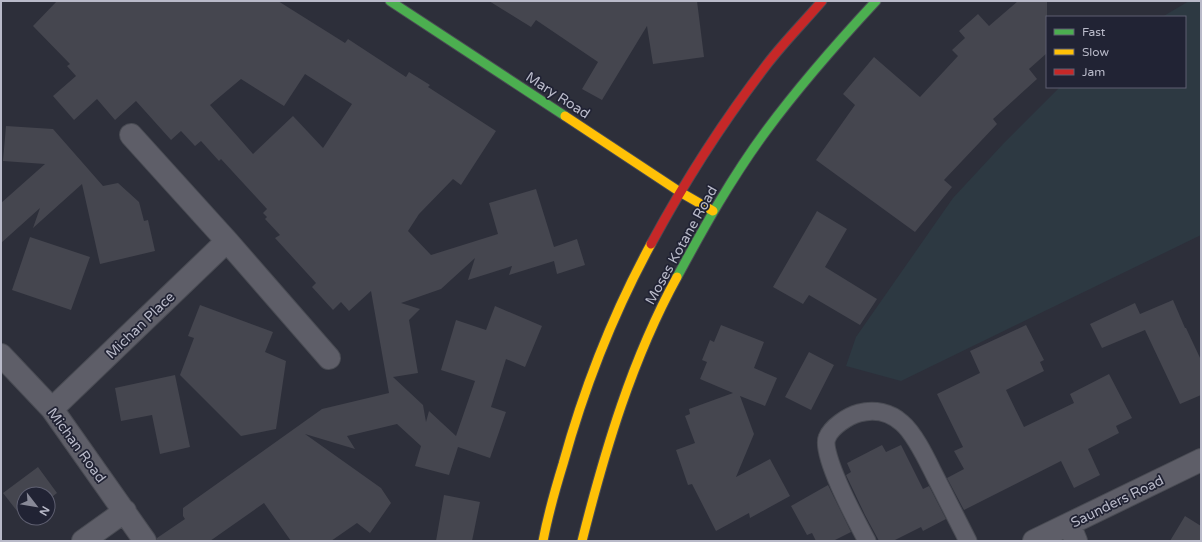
<svg xmlns="http://www.w3.org/2000/svg" width="1202" height="542" viewBox="0 0 1202 542" font-family="'Varela Round',sans-serif">
  <style>
    .green { fill: #2d3942 }
    .building { fill: #45464f; fill-rule: evenodd }
    .lines { fill: none; stroke-linecap: round; stroke-linejoin: round }
    .lane-casing { stroke: #494b53; stroke-width: 19 }
    .street-casing { stroke: #494b53; stroke-width: 24 }
    .fast-casing { stroke: #494b53; stroke-width: 11 }
    .slow-casing { stroke: #494b53; stroke-width: 11 }
    .jam-casing { stroke: #494b53; stroke-width: 11 }
    .lane { stroke: #5e5e68; stroke-width: 17 }
    .street { stroke: #5e5e68; stroke-width: 22 }
    .fast { stroke: #4caf50; stroke-width: 9 }
    .slow { stroke: #ffc107; stroke-width: 9 }
    .jam { stroke: #c62828; stroke-width: 9 }
    .labels { text-anchor: middle; stroke-width: 3.5; stroke-linejoin: round; paint-order: stroke }
    .street-label { font-size: 14px; fill: #b9bac9; stroke: #212334 }
  </style>
  <rect width="100%" height="100%" fill="#2d2f3a"/>
  <path class="green" d="M1189,1H1201V235L901,381L846,366L856,337L953,198L1004,143L1060,87H1185V17H1162Z"/>
  <path class="building" d="M57,1H278L345,43L348,39L406,77L409,72L430,85L428,87L496,131L461,185L453,179L419,214L408,231L431,255L498,234L489,203L536,189L554,247L577,239L585,265L557,274L554,261L509,275L512,266L468,280L475,258L441,289L401,303L420,309L409,320L418,373L393,377L423,405L426,422L429,411L456,436L475,381L441,370L456,320L486,330L495,306L542,326L525,367L506,359L491,407L506,412L490,458L458,447L449,475L415,466L421,446L397,424L347,436L355,449L305,434L381,488L391,503L370,533L357,523L331,541H291L264,503L210,541H157V538L185,519L183,516V508L322,409L389,393L371,291L349,311L341,302L333,310L312,287L316,283L275,238L280,235L265,219L267,217L263,213L267,209L221,159L219,161L201,141L195,146L181,131L171,140L136,101L115,120L97,99L74,120L53,96L76,76L67,66L70,64L33,26ZM305,74L352,104L323,148L293,116L253,154L210,105L241,79L284,106Z
    M489,1H697L704,57L653,64L647,26L602,100L582,89L598,62L536,20L531,27Z
    M1018,1H1047V53L1029,69L1037,79L993,119L997,124L944,180L952,187L915,232L816,160L855,105L843,94L874,57L920,97L958,56L952,50L965,38L959,31L978,14L989,26Z
    M6,126L53,129L103,186L118,183L139,202L144,221L148,220L155,251L100,264L82,184L33,228L40,208L1,243V203L45,164L3,161Z
    M817,211L847,229L825,267L877,299L860,325L809,295L803,304L773,287Z
    M30,237L90,257L71,310L12,290Z
    M1173,300L1185,328H1186L1201,360V395L1180,404L1145,330L1102,348L1090,324L1135,303L1140,314Z
    M200,305L273,332L265,352L286,361L276,429L241,436L180,375L194,338L188,336Z
    M721,325L764,342L754,368L777,378L765,406L740,396L754,434L736,477L770,459L790,496L750,518L749,513L716,531L692,484L688,485L676,450L695,443L685,416L690,414L689,409L733,393L700,379L707,362L702,360L710,340L714,342Z
    M1026,325L1044,360L1040,362L1044,371L1006,390L1024,427L1074,403L1070,394L1109,374L1132,418L1116,426L1119,433L1088,449L1100,475L1074,488L1061,461L964,510L947,478L964,469L954,451L963,447L937,394L980,373L970,351Z
    M809,352L834,365L811,410L785,397Z
    M175,375L190,447L160,454L152,415L121,421L115,388Z
    M882,445L886,452L901,445L923,489L929,486L946,519L923,531L921,527L893,541H879L865,515L846,475L851,472L847,463Z
    M38,467L57,493L48,500V494H24V515L19,509L17,511L3,493Z
    M828,485L851,532L833,541H816L812,533L807,535L791,506Z
    M444,495L480,502L472,541H436Z
    M1185,516L1201,526V541H1170Z"/>
  <g class="lines">
    <defs>
      <path id="lane" d="M867,541C858,524 820,454 827,438C831,427 848,416 859,413C874,409 890,412 902,423C915,434 927,460 935,476C946,498 957,519 968,541"/>
      <path id="street" d="M131,135L227,241L329,358
        M1,355L52,409L145,541
        M52,409L227,241
        M1069,524L1076,541
        M83,541L125,511
        M1034,541L1201,460"/>
      <path id="fast" d="M390,1L565,116
        M677,277C704,227 732,177 766,131C800,85 837,43 876,1"/>
      <path id="slow" d="M565,116L680,192L713,211
        M543,541C548,515 555,490 563,464C584,388 613,314 651,244
        M582,541C605,450 632,359 677,277"/>
      <path id="jam" d="M651,244C685,181 724,120 768,63C785,41 804,22 822,1"/>
    </defs>
    <use href="#lane" class="lane-casing"/>
    <use href="#street" class="street-casing"/>
    <use href="#fast" class="fast-casing"/>
    <use href="#slow" class="slow-casing"/>
    <use href="#jam" class="jam-casing"/>
    <use href="#lane" class="lane"/>
    <use href="#street" class="street"/>
    <use href="#fast" class="fast"/>
    <use href="#slow" class="slow"/>
    <use href="#jam" class="jam"/>
  </g>
  <g class="labels">
    <g class="street-label">
      <text transform="translate(558 95) rotate(33)" y="5">Mary Road</text>
      <text transform="translate(681 245) rotate(-61)" y="5">Moses Kotane Road</text>
      <text transform="translate(140 325) rotate(-44)" y="5">Michan Place</text>
      <text transform="translate(77 445) rotate(54)" y="5">Michan Road</text>
      <text transform="translate(1117 501) rotate(-26)" y="5">Saunders Road</text>
    </g>
  </g>
  <rect width="1202" height="542" fill="none" stroke="#b9bac9" stroke-width="4"/>
  <rect x="1046" y="16" width="140" height="72" fill="#212334" stroke="#5e5f70"/>
  <rect x="1054" y="29" width="20" height="6" fill="#4caf50" stroke="#5e5f70"/>
  <text x="1082" y="36" font-size="12" fill="#b9bac9">Fast</text>
  <rect x="1054" y="49" width="20" height="6" fill="#ffc107" stroke="#5e5f70"/>
  <text x="1082" y="56" font-size="12" fill="#b9bac9">Slow</text>
  <rect x="1054" y="69" width="20" height="6" fill="#c62828" stroke="#5e5f70"/>
  <text x="1082" y="76" font-size="12" fill="#b9bac9">Jam</text>
  <g transform="translate(36 506) rotate(121)"><circle r="19" fill="#212334" stroke="#5e5f70"/>
  <path d="M0-3L7 15L0 10L-7 15Z" fill="#888997"/>
  <text y="-6" font-size="11" font-weight="bold" text-anchor="middle" fill="#b9bac9">N</text>
  </g>
</svg>
